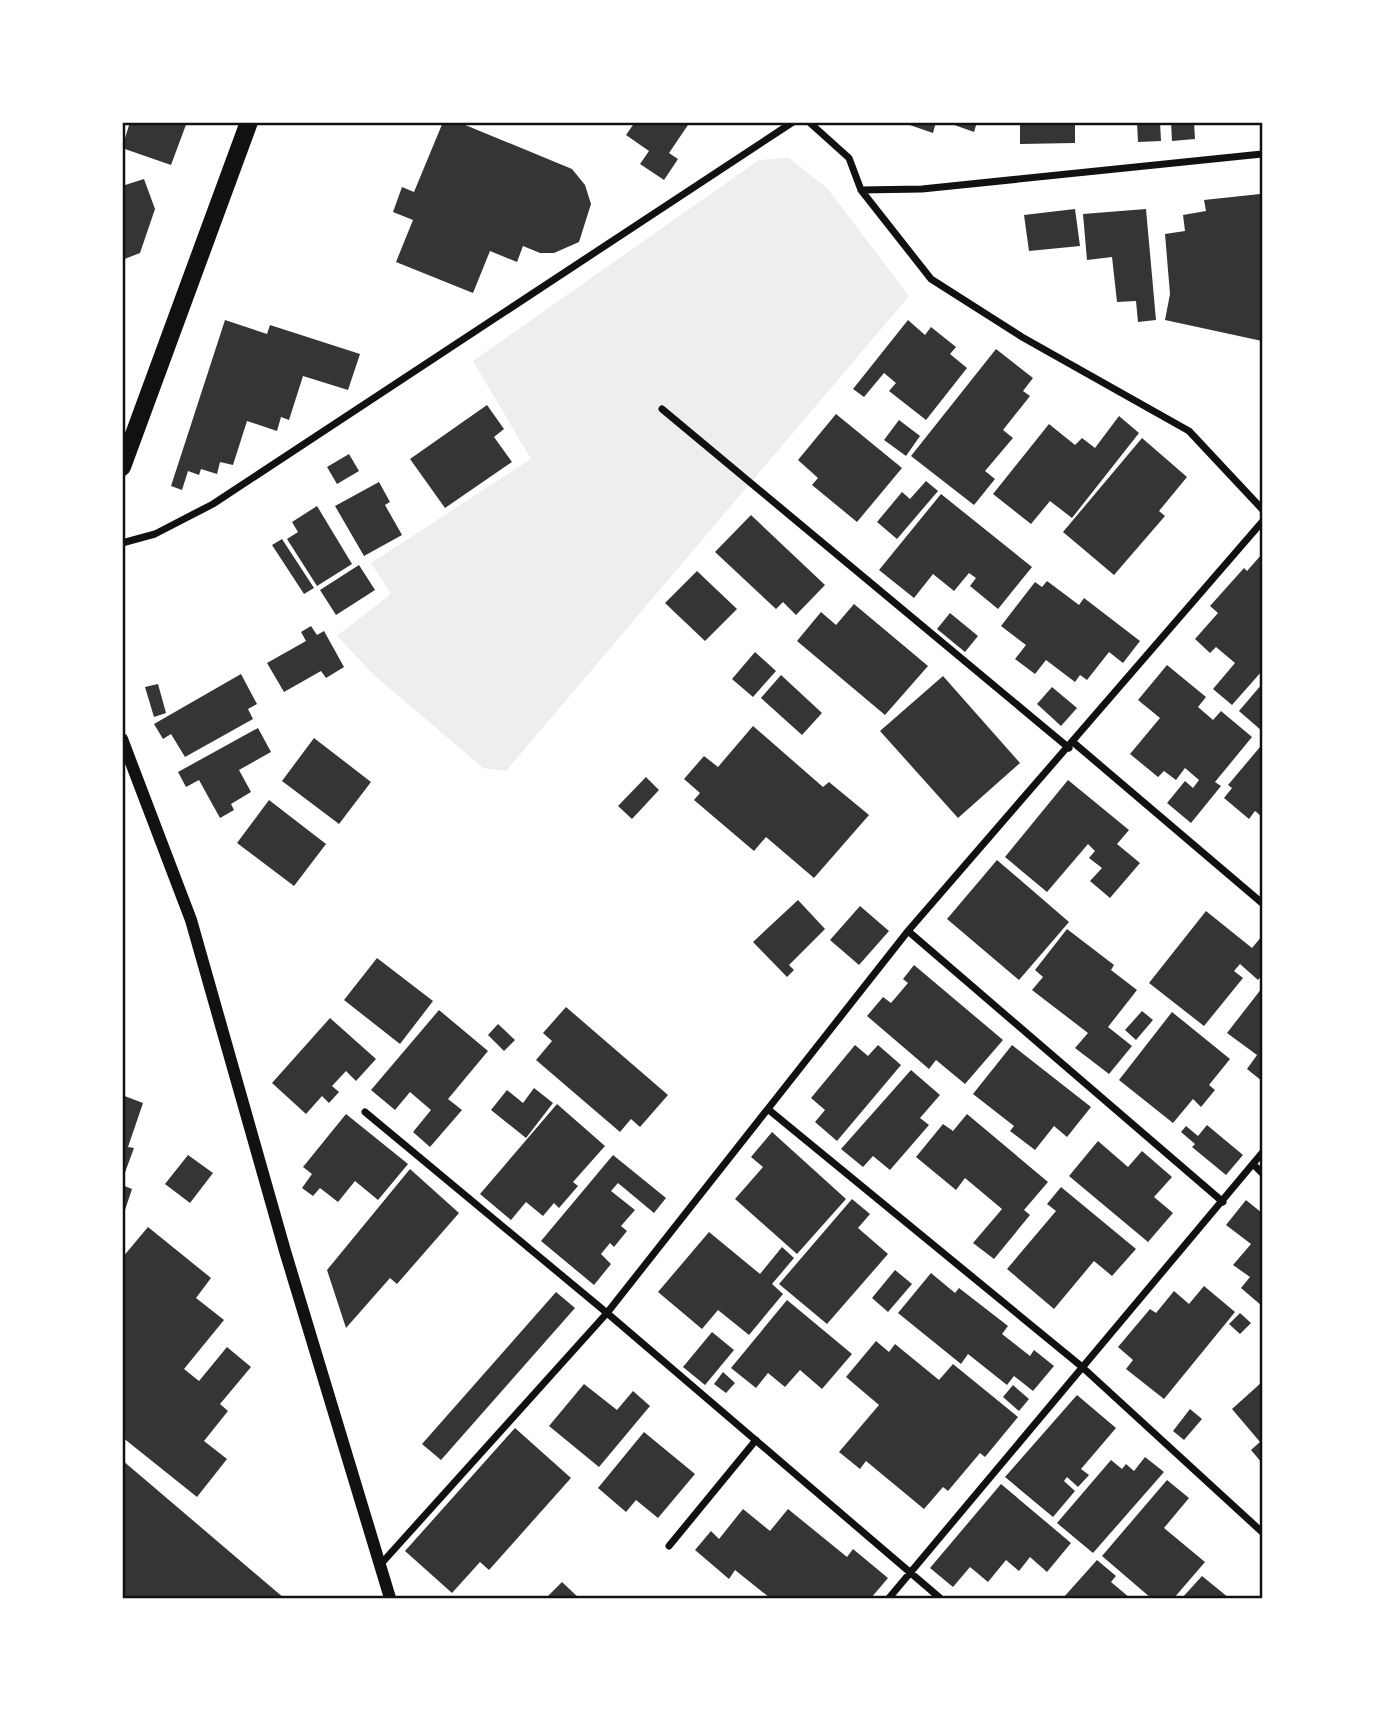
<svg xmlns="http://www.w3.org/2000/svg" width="1385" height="1721" viewBox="0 0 1385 1721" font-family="'DM Sans',sans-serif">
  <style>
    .green { fill: #eee }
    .building { fill: #353535 }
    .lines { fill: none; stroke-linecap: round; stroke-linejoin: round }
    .minor { stroke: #111; stroke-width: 7 }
    .tertiary { stroke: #111; stroke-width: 12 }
    .primary { stroke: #111; stroke-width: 18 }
    .neatline { fill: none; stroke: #111; stroke-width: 2.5 }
  </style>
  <rect width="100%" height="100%" fill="#fff"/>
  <path class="green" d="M789,158L827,188L909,296L506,771L483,768L374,675L337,636L391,594L371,563L531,459L473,361L759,160Z"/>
  <path class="building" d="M130,122H187L171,165L122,148Z
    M443,122H458L572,169L585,185L591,204L579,242L554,253H540L523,246L517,262L490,251L473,293L396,262L413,220L393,212L402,187L414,192Z
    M635,122H690L669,153L678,159L664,180L640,164L649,151L626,135Z
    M901,122H936L933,133Z
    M946,122H977L974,132Z
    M1020,122H1075V143L1020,144Z
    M1137,122H1160L1161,141L1138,142Z
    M1171,122H1194L1195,139L1172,141Z
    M144,179L155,209L140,253L122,260V186Z
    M1260,194L1262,341L1165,320L1170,294L1165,234L1185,231L1183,215L1206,211L1204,200Z
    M1075,209L1080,246L1029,251L1024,215Z
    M1146,209L1156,320L1138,322L1136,301L1117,302L1112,257L1087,260L1083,214Z
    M225,320L267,334L270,325L360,354L348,390L303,376L289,420L281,417L277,431L247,421L233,465L220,462L217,474L201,469L199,475L188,471L182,490L171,486Z
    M908,320L925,335L931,327L956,347L950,354L967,368L926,420L889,391L896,383L884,373L864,397L853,389Z
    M996,349L1033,378L1023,391L1030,396L1003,430L1013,438L985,471L995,479L974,505L911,456Z
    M487,405L504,429L494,437L512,462L445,508L410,459Z
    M836,414L902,468L857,522L812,485L818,478L798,460Z
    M1119,416L1139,433L1072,518L1050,501L1031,524L993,494L1049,424L1075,445L1082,438L1095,448Z
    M899,420L920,436L906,456L884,440Z
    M1142,438L1187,477L1159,511L1165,516L1114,575L1063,532Z
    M349,454L359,471L337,484L327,467Z
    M926,481L938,491L897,539L877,522L902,492L910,499Z
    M379,482L390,502L385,505L402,535L364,556L335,506Z
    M941,494L1032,567L998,609L970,586L976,578L969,573L954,591L933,574L914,598L879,570Z
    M317,506L352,564L317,586L287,539L298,532L292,522Z
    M751,515L825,585L796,615L783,602L776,609L715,552Z
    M282,539L314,588L304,594L272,545Z
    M1262,554V671L1232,705L1213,689L1235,663L1216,647L1210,653L1195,639L1218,613L1210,606L1244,568L1247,571Z
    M359,565L375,590L336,615L320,590Z
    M697,571L737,609L705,641L665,603Z
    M1047,581L1079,605L1084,598L1140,641L1123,663L1109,652L1087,680L1080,675L1075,682L1046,660L1035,674L1015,659L1026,645L1001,626L1035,582L1042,587Z
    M854,604L928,666L885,715L797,641L821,612L836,625Z
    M950,613L978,636L965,652L937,629Z
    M311,626L317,635L324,631L344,667L326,678L321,671L284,692L267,663L306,641L301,632Z
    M755,652L776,671L753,697L732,679Z
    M1167,665L1206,697L1198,707L1213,720L1221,711L1252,737L1215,782L1221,786L1191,823L1167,803L1185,781L1193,788L1199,780L1185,768L1176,780L1164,771L1158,777L1130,754L1160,718L1138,700Z
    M241,674L257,704L248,709L253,719L185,757L171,734L163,739L154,724Z
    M781,675L822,713L802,735L761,698Z
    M943,676L1020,763L958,818L880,731Z
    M158,684L166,713L154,717L145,687Z
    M1262,684V731L1239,711Z
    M1052,687L1077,708L1061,726L1037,704Z
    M753,726L823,787L829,782L869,815L814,878L766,837L754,851L694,800L700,793L684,779L704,756L718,767Z
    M258,728L271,752L239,770L251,792L231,804L234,810L220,818L199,780L186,787L178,772Z
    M314,738L371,782L339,824L282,781Z
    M1260,747L1262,749V817L1255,811L1249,819L1224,798L1232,788L1228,785Z
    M646,777L659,790L632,819L618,806Z
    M1068,780L1129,830L1117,844L1140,863L1110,898L1090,881L1102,868L1089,858L1095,851L1088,844L1047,892L1005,857Z
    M269,800L326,844L294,886L237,843Z
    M997,860L1069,922L1019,980L947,919Z
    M798,900L825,929L789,965L794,970L787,977L753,942Z
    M860,906L889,931L859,965L830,940Z
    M1206,911L1252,948L1262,936V975L1258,980L1240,964L1234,971L1243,978L1204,1026L1149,983Z
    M1067,929L1114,965L1111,970L1137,990L1108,1027L1132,1046L1109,1074L1075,1048L1088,1033L1032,990L1043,977L1035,970Z
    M377,958L433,1001L400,1044L344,1000Z
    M914,965L1003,1040L965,1084L936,1060L929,1069L867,1016L883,997L891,1003L908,983L903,979Z
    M1262,988V1081L1247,1069L1257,1055L1227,1033Z
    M566,1007L668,1095L640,1127L631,1119L620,1132L536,1060L552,1041L543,1033Z
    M439,1010L488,1051L448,1099L462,1110L430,1147L413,1132L431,1110L410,1092L395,1110L371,1090Z
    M1142,1011L1153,1020L1136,1040L1125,1030Z
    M1172,1012L1230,1059L1209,1085L1215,1090L1201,1107L1193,1099L1173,1123L1119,1080Z
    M330,1018L376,1059L356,1081L346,1071L332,1086L339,1092L329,1103L322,1096L306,1114L272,1083Z
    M498,1024L515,1040L504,1051L488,1035Z
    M855,1045L868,1056L878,1045L901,1065L837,1141L815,1122L825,1110L811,1098Z
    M1012,1045L1091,1107L1067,1137L1054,1126L1035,1150L1010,1131L1014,1126L973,1094Z
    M911,1070L940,1095L920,1118L929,1125L890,1170L873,1156L863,1167L841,1149Z
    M534,1088L553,1103L526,1138L491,1110L507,1090L523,1103Z
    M122,1095L143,1103L128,1147L134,1148L123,1178Z
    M557,1104L605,1146L573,1182L578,1186L559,1208L554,1203L543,1216L526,1202L511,1220L480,1194Z
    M346,1114L408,1164L378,1200L355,1181L338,1202L320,1188L313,1196L302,1188L312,1174L303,1167Z
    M967,1114L1048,1182L1024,1210L1030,1215L994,1259L973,1243L1002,1209L965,1178L956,1190L916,1157L943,1124L953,1131Z
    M1207,1125L1243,1155L1226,1175L1192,1147L1195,1144L1181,1132L1186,1126L1198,1136Z
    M772,1132L846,1199L797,1254L735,1199L763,1167L751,1157Z
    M1098,1141L1128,1167L1142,1151L1172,1177L1154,1197L1173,1213L1148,1242L1069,1176Z
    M188,1155L213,1173L190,1203L165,1184Z
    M613,1155L666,1198L654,1213L618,1183L611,1191L635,1210L621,1226L627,1231L614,1247L610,1243L601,1254L611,1264L594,1285L541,1241Z
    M410,1169L459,1213L397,1284L390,1278L346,1328L327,1270Z
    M122,1185L132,1189L123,1216H122Z
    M1061,1187L1136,1249L1112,1276L1094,1261L1054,1309L1007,1269L1056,1211L1047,1204Z
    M852,1199L870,1214L858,1228L888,1254L827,1324L779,1284Z
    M1246,1200L1262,1213V1306L1241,1288L1250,1277L1233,1265L1251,1244L1226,1225Z
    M148,1227L211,1278L196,1298L224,1320L184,1369L199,1381L227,1347L251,1367L220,1404L228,1411L204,1441L227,1459L197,1497L122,1437V1258Z
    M709,1232L760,1274L782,1247L794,1258L772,1284L783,1294L749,1335L718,1310L702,1329L658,1292Z
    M895,1270L912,1284L888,1312L872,1298Z
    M931,1273L955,1293L959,1288L1008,1326L1002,1334L1030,1356L1034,1350L1054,1366L1033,1391L1014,1376L1007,1385L968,1354L961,1364L898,1313Z
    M1204,1286L1235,1312L1164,1399L1126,1369L1133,1360L1118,1347L1150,1309L1156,1313L1174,1291L1189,1304Z
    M556,1292L575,1308L441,1460L422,1444Z
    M787,1300L852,1354L822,1389L800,1370L785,1387L768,1373L756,1388L731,1368Z
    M1240,1313L1251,1323L1240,1334L1229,1324Z
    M712,1332L734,1350L705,1385L683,1367Z
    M876,1341L889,1352L895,1344L939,1380L953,1364L1018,1417L985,1457L980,1453L948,1491L943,1487L924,1509L866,1461L860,1469L839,1452L879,1405L846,1377Z
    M723,1372L735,1383L726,1393L714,1384Z
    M1262,1382V1463L1251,1450L1260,1442L1232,1409Z
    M584,1384L617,1410L633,1391L650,1406L599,1467L549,1426Z
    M1013,1385L1029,1399L1019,1411L1003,1397Z
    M1077,1395L1116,1428L1081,1469L1089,1475L1078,1487L1067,1477L1064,1481L1075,1491L1053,1517L1005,1477Z
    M1190,1409L1202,1419L1184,1440L1173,1431Z
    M515,1428L571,1478L489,1570L480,1562L452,1593L405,1551Z
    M644,1432L695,1474L658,1518L636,1500L626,1512L598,1488Z
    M1145,1457L1164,1472L1093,1553L1057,1523L1111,1460L1122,1469L1126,1464L1134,1471Z
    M122,1460L284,1598H122Z
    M1167,1480L1189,1498L1164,1528L1205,1562L1174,1598H1151L1102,1556Z
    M1001,1484L1071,1543L1047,1572L1030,1557L1019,1571L1006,1560L988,1582L970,1567L953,1587L930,1568Z
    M743,1509L770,1531L788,1509L847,1557L853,1549L888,1578L871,1598H770L735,1570L729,1579L695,1550L711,1531L719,1539Z
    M1097,1560L1116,1576L1111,1582L1130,1598H1063Z
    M1202,1576L1229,1598H1182Z
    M562,1582L579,1598H546Z"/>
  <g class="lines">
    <path class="minor" d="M809,122L849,158L861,190L931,279L1022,337L1189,431L1262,509
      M861,190L922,189L1262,154
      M662,409L1069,748
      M122,543L155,534L213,504L793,122
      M1074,743L1262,903
      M908,931L1223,1202
      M769,1110L1081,1366L1262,1532
      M365,1112L607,1313L940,1598
      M1254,1165L1262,1173
      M669,1546L756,1440
      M380,1565L607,1313L908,931L1262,522
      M889,1598L1262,1153"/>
    <path class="tertiary" d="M122,739L191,920L285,1251L390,1598"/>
    <path class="primary" d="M122,467L249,122"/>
  </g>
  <rect width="1385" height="1721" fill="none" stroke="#ffffff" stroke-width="248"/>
  <rect x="124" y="124" width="1137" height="1473" class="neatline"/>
</svg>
